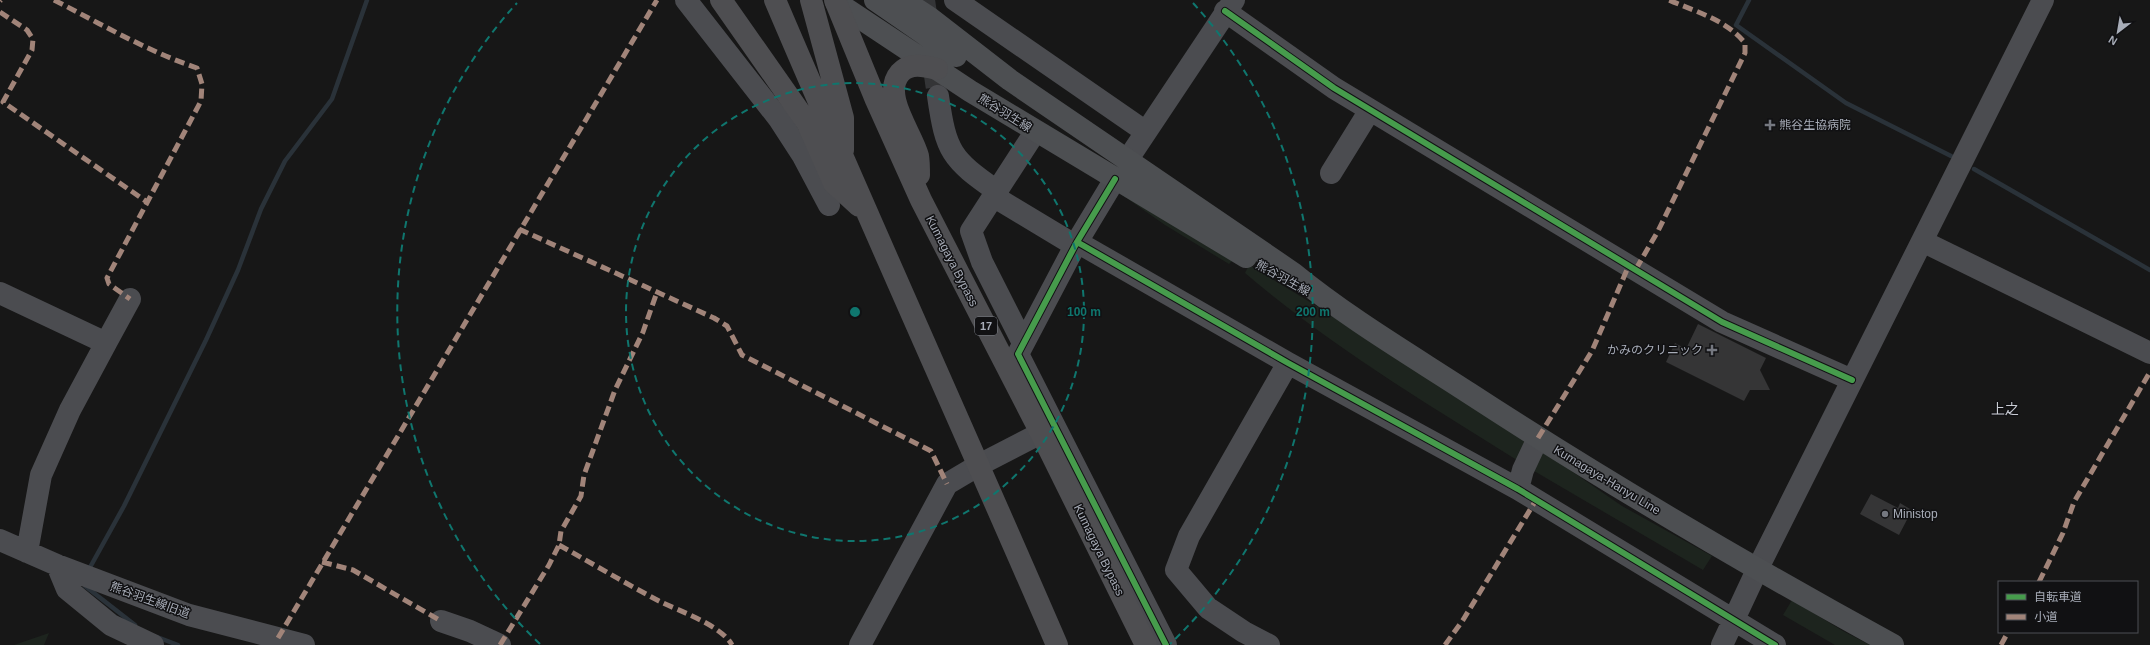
<svg xmlns="http://www.w3.org/2000/svg" width="2150" height="645" viewBox="0 0 2150 645" font-family="Arial,'Noto Sans JP',sans-serif">
  <style>
    .green { fill: #1d241e }
    .lines { fill: none; stroke-linecap: round; stroke-linejoin: round }
    .stream { stroke: #2a3239; stroke-width: 4.5 }
    .building { fill: #353536 }
    .minor-tunnel { stroke: #343537; stroke-width: 22; stroke-dasharray: 22 11; stroke-linecap: butt }
    .minor { stroke: #4b4c50; stroke-width: 22 }
    .major { stroke: #4d4f52; stroke-width: 22 }
    .highway { stroke: #4e4e51; stroke-width: 22 }
    .quiet { stroke: #a18479; stroke-width: 5; stroke-dasharray: 10 5; stroke-linecap: butt }
    .cycleway-casing { stroke: #111113; stroke-width: 8 }
    .cycleway { stroke: #469c4c; stroke-width: 6 }
    .ring { fill: none; stroke: #0f766e; stroke-width: 2; stroke-dasharray: 7 5 }
    .poi-dot { fill: #757880; stroke: #111113; stroke-width: 1.5 }
    .labels { text-anchor: middle; stroke-width: 3; stroke-linejoin: round; paint-order: stroke }
    .shield { fill: #111113; stroke: #7b7e86; stroke-width: 1 }
    .shield-label { font-size: 11px; font-weight: bold; fill: #a8adb8 }
    .street-label { font-size: 12px; fill: #a8adb8; stroke: #111113 }
    .poi-label { font-size: 12px; fill: #a8adb8; stroke: #111113; text-anchor: start }
    .quarter-label { font-size: 14px; fill: #c9ccd4; stroke: #111113 }
    .centre { fill: #0f766e; stroke: #111113; stroke-width: 2 }
    .ring-label { font-size: 12px; text-anchor: middle; font-weight: bold; fill: #0f766e; stroke: #111113; stroke-width: 3; stroke-linejoin: round; paint-order: stroke }
  </style>
  <rect width="100%" height="100%" fill="#171717"/>
  <path class="green" d="M1115,190L1236,257L1229,264L1165,225Z
    M1249,265L1323,310L1529,442L1520,462C1426,403 1329,345 1245,273Z
    M1541,450L1622,506L1712,556L1703,570L1529,468Z
    M1792,600L1843,631L1870,645H1835L1783,615Z
    M49,633L44,645H14Z"/>
  <g class="lines">
    <path class="stream" d="M1749,0L1736,25L1846,103L1951,156
      M1974,169L2150,270
      M88,571L124,506L206,340L238,270L261,209L285,161L332,99L367,0
      M85,586L135,625
      M157,637L178,645"/>
  </g>
  <path class="building" d="M1698,324L1766,358L1760,370L1770,390H1750L1744,401L1666,362L1675,343L1686,349Z
    M1871,494L1898,508L1900,503L1910,509L1908,513L1910,514L1899,535L1860,514Z"/>
  <g class="lines">
    <path class="minor-tunnel" d="M924,0L938,96"/>
    <path class="minor" d="M686,0L779,119L803,156L829,205
      M955,0L1146,132
      M1225,11L1334,88L1722,322L1852,380
      M938,96C946,152 951,159 997,191
      M1128,159L1234,0
      M1331,173L1370,110
      M1115,179L1077,242L1018,354L1166,645
      M993,196L1076,246
      M1922,241L2150,353
      M1077,242L1288,363L1518,489L1775,645
      M0,293L106,343L70,410L41,475L27,552
      M106,343L130,299
      M1023,343L982,262L971,231L1035,132
      M1518,489L1523,470L1538,438
      M0,540L57,565L189,615L304,645
      M57,565L67,589L111,625L153,645
      M441,621L470,631L500,645
      M860,645L947,484L979,465L1041,433
      M1269,645L1244,632L1208,608L1176,570L1189,536L1288,363
      M1722,645L1758,568L2043,0"/>
    <path class="major" d="M875,0L956,56
      M903,0L930,18L1010,80L1293,273C1348,318 1409,354 1469,393C1607,483 1749,566 1893,645
      M836,2L970,91L1246,257"/>
    <path class="highway" d="M721,0L808,124L834,183L859,206
      M775,0C867,216 964,430 1057,645
      M811,0L843,118V150
      M835,0L876,100L921,200L1041,433L1146,645
      M919,175C919,169 919,162 918,156C912,133 881,95 900,73C910,62 925,66 937,69"/>
    <path class="quiet" d="M54,0C101,24 147,51 197,68L202,84L201,101L107,278L109,284L130,299
      M0,1L1,0
      M0,12L27,30L33,39L32,50L3,102L147,202
      M519,229L714,318L727,326L742,355L931,451L947,484
      M1636,269L1658,231L1745,53V43C1725,19 1696,12 1669,0
      M1538,438L1592,351L1629,265
      M559,545C593,564 625,583 659,601C679,611 721,625 732,645
      M322,562L353,570L441,621
      M2039,582L2063,533L2074,502L2150,372
      M278,638L657,0
      M500,645L549,565L559,545L561,531L581,496L584,475L615,390L643,332L657,292
      M1445,645L1463,620L1536,500
      M2001,645L2008,632"/>
    <defs>
      <path id="cycleway" d="M1225,11L1334,88L1722,322L1852,380
        M1115,179L1077,242L1018,354L1166,645
        M1077,242L1288,363L1518,489L1775,645"/>
    </defs>
    <use href="#cycleway" class="cycleway-casing"/>
    <use href="#cycleway" class="cycleway"/>
  </g>
  <g class="ring">
    <circle cx="855" cy="312" r="229"/>
    <path d="M540 644A458 458 0 0 1 517 3M1193 3A458 458 0 0 1 1170 644"/>
  </g>
  <g class="poi-dot">
    <path d="M1768 119h4v4h4v4h-4v4h-4v-4h-4v-4h4z"/>
    <path d="M1710 344h4v4h4v4h-4v4h-4v-4h-4v-4h4z"/>
    <circle cx="1885" cy="514" r="4"/>
  </g>
  <g class="labels">
    <rect class="shield" x="975" y="317" width="22" height="18" rx="3"/>
    <g class="shield-label">
      <text x="986" y="330">17</text>
    </g>
    <g class="street-label">
      <text transform="translate(1005 113) rotate(32)" y="4">熊谷羽生線</text>
      <text transform="translate(952 261) rotate(63)" y="4">Kumagaya Bypass</text>
      <text transform="translate(1283 278) rotate(29)" y="4">熊谷羽生線</text>
      <text transform="translate(1607 480) rotate(31)" y="4">Kumagaya-Hanyu Line</text>
      <text transform="translate(1099 550) rotate(64)" y="4">Kumagaya Bypass</text>
      <text transform="translate(150 600) rotate(20)" y="4">熊谷羽生線旧道</text>
    </g>
    <g class="poi-label">
      <text x="1779" y="129">熊谷生協病院</text>
      <text x="1703" y="354" text-anchor="end">かみのクリニック</text>
      <text x="1893" y="518">Ministop</text>
    </g>
    <g class="quarter-label">
      <text x="2005" y="414">上之</text>
    </g>
  </g>
  <circle cx="855" cy="312" r="6" class="centre"/>
  <g class="ring-label">
    <text x="1084" y="316">100 m</text>
    <text x="1313" y="316">200 m</text>
  </g>
  <rect x="1998" y="581" width="140" height="52" fill="#111113" stroke="#4d4f55"/>
  <rect x="2006" y="594" width="20" height="6" fill="#469c4c" stroke="#4d4f55"/>
  <text x="2034" y="601" font-size="12" fill="#a8adb8">自転車道</text>
  <rect x="2006" y="614" width="20" height="6" fill="#a18479" stroke="#4d4f55"/>
  <text x="2034" y="621" font-size="12" fill="#a8adb8">小道</text>
  <g transform="translate(2118 32) rotate(211)" stroke="#111113" stroke-width="3" paint-order="stroke">
  <path d="M0-3L7 15L0 10L-7 15Z" fill="#a8adb8"/>
  <text y="-6" font-size="11" font-weight="bold" text-anchor="middle" fill="#a8adb8">N</text>
  </g>
</svg>
